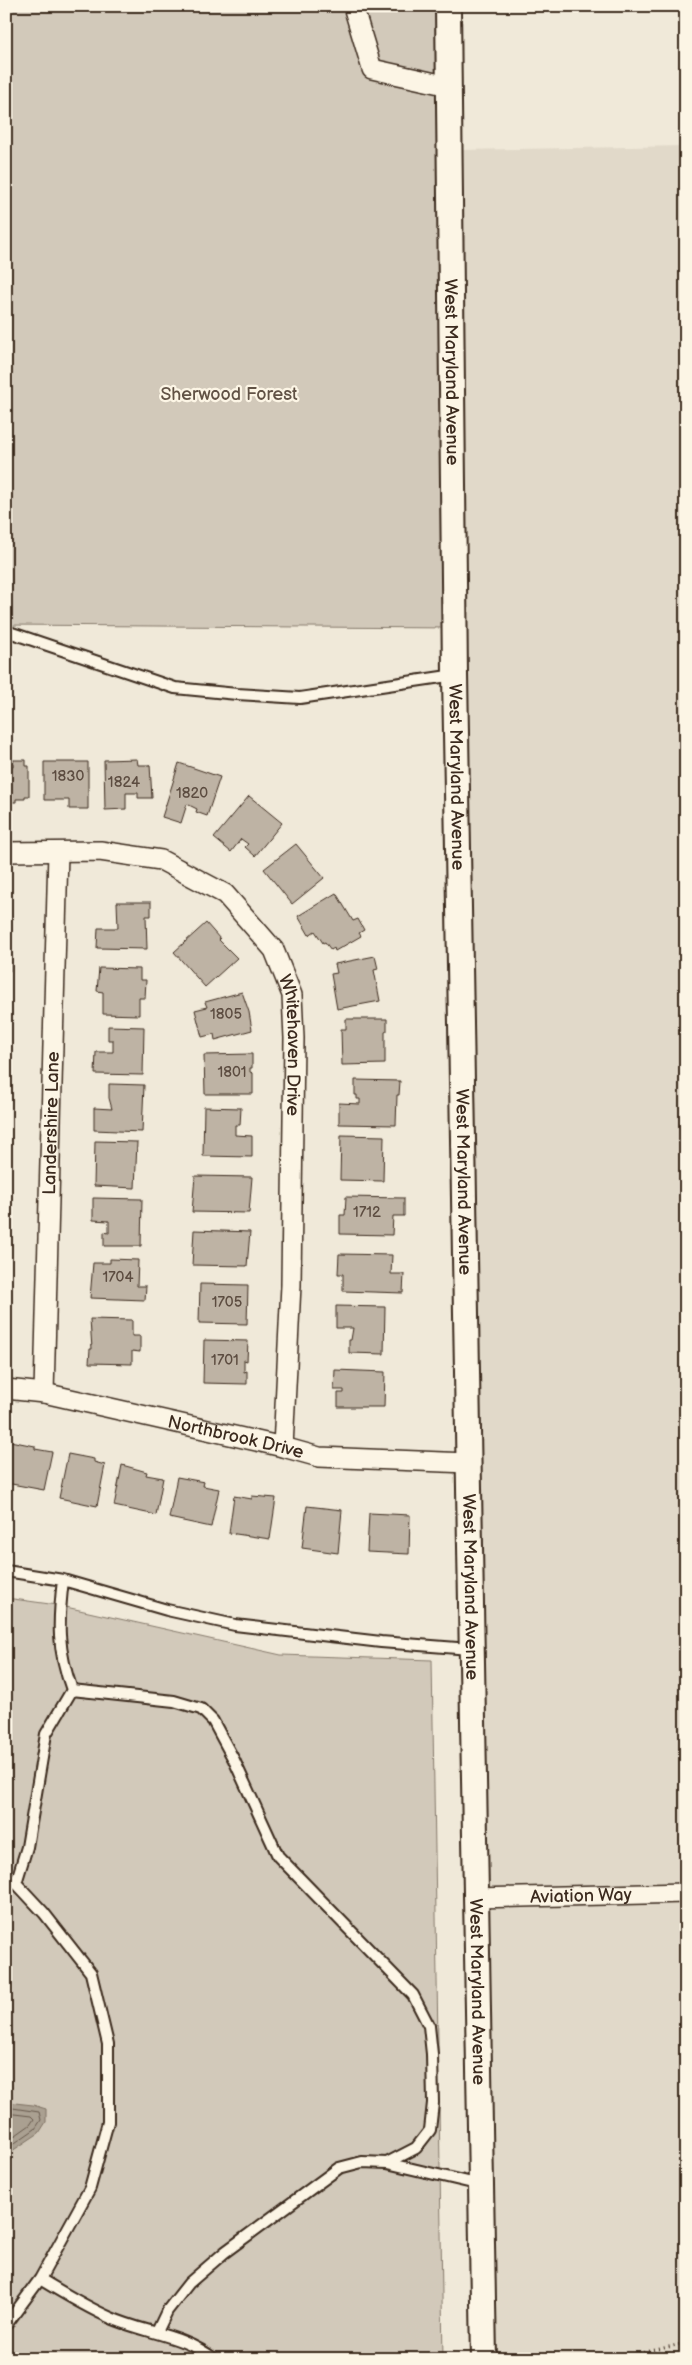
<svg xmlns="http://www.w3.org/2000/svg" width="692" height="2365" viewBox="0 0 692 2365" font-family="'Balsamiq Sans',sans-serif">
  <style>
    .built { fill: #e1d9c9 }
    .green { fill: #d2c9ba; stroke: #867a6c }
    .water { fill: #aaa091; stroke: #7e7163 }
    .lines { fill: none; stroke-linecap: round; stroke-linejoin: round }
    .shore { stroke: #67594c; stroke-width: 1 }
    .building { fill: #beb3a4; stroke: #3b2a1e }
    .service-casing { stroke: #3b2a1e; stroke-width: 14 }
    .minor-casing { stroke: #3b2a1e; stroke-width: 22 }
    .tertiary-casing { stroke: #3b2a1e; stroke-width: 28 }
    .path { stroke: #3b2a1e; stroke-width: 3; stroke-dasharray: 1 4; stroke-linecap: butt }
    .service { stroke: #fcf5e5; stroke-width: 10 }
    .minor { stroke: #fcf5e5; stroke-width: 19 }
    .tertiary { stroke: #fcf5e5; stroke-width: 24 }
    .labels { text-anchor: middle; stroke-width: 4.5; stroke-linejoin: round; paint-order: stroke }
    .number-label { font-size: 15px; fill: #5c4c40 }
    .street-label { font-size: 18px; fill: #3b2a1e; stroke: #fcf5e5 }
    .park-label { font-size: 18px; fill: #615245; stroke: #fcf5e5 }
  </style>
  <rect width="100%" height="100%" fill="#f0e9d9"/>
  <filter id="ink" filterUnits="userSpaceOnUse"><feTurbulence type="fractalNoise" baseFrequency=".02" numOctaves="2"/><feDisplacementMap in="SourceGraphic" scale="10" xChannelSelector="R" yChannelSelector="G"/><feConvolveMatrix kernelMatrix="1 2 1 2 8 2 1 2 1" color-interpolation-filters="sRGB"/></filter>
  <g filter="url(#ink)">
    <path class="built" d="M686,146V2359H496L490,1994L467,1042L460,150Z"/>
    <path class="green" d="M6,6H448L455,628L6,625Z
      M6,1598L57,1605L281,1655L432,1660L443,2359H6Z"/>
    <path class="water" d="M6,2102L33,2105L46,2109V2122L39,2133L6,2155Z"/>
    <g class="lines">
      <path class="shore" d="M6,2107L39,2112L41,2120L35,2129L6,2149
        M6,2113L31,2116L34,2119L30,2125L6,2142"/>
    </g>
    <path class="building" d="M137,759L138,765H150L152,798H138V793H126V809L105,810L104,760Z
      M13,760H26V766H29V796H25V799H16V802H6V766H13Z
      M44,762H88V809H69V800H44Z
      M179,763L220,777L207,816L196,812L197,809L187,804L181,823L162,817Z
      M249,796L282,823L255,856L245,847L248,844L241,839L231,852L214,838Z
      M296,844L324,878L292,904L264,869Z
      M336,893L353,921L358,919L364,930L359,933L361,936L335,951L334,948L331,950L325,942L323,943L315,931L309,935L298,916Z
      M117,902H151V916H146L147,949L97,948L98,928H118Z
      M6,918H10V939H6Z
      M206,923L220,939L219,940L237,958L205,987L174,952Z
      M6,949H10V971H6Z
      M375,956L378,969L374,970L380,1001L337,1009L331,974L337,973L335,964Z
      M99,968L140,969V980H146L145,998H139V1015L103,1014V992L97,991Z
      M242,992L249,1012L252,1030L215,1040L214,1034L202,1037L195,1010L207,1007L205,1002Z
      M346,1019H387V1031L385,1032V1064L342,1065L341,1029H346Z
      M108,1026L144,1027L143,1075L95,1074L96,1052H113V1040H108Z
      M252,1054V1068H250V1072L253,1073V1094H205L204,1055Z
      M355,1080L400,1081L399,1095H397L396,1125L339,1124V1103L360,1104V1099H357V1095H355Z
      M109,1084L144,1085L142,1132L94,1130V1108L112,1109L109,1098Z
      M204,1107L241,1108L240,1125H235V1135L252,1136V1157L203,1156Z
      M341,1135L384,1136L383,1181L340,1180Z
      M95,1141L137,1142L135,1188L94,1186Z
      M195,1176L252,1177L249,1213L192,1212Z
      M346,1197L404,1198V1216H393L392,1235L340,1234V1215H345Z
      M93,1198L142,1199L141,1246H104V1232L109,1233V1221L93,1220Z
      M194,1230L250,1232L247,1266L192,1265Z
      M339,1254L392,1255L391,1274H404L403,1293L343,1291V1274H338Z
      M110,1259L138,1260L137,1286H146L145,1300L90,1298L93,1263H110Z
      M200,1284L248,1285L247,1324L199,1323Z
      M336,1306L385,1307L384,1354L349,1353V1340H351L353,1328H336Z
      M90,1319L132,1320V1336H140V1352L132,1351V1364L89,1363L90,1349H92Z
      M204,1340L248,1341L247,1361L244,1360V1372L247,1371V1384L203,1383Z
      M335,1370L385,1372L384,1407H338V1393H344V1390H334Z
      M10,1441L35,1446V1449L52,1452L44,1490L6,1483V1458Z
      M68,1454L94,1459V1462L105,1465L97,1506L59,1498Z
      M122,1465L147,1472L146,1475L163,1478L156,1515L114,1506Z
      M177,1477L204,1482L203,1486L219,1489L211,1527L169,1518Z
      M234,1496L252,1499V1496L276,1498L270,1539L229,1533Z
      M307,1506L342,1510L338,1553L302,1548Z
      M369,1513L410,1515L409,1554L367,1552Z"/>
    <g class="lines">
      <defs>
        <path id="service" d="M6,631L175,688L237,694L300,698L455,675
          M6,1571L63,1580L167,1610L235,1625L381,1642L470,1649
          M72,1690L174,1701L201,1709L213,1721L234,1760L278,1856L413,1995L429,2026L432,2054L433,2103L430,2130L416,2148L387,2163
          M6,1877L16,1883L44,1913L91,1973L108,2044V2122L90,2188L40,2279L6,2325
          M16,1883L27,1847L46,1734L72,1690C57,1649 58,1622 63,1580
          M40,2279C63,2293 86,2307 111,2318C145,2333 184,2335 214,2359
          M157,2332L167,2311L189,2283L225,2252L339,2168L362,2162L387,2163L481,2185"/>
        <g id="minor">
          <path d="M353,6L372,69L449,86"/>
          <path id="s1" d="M6,852L100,851L161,860L225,894L274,950L292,995L294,1038L291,1285L283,1447"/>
          <path id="s2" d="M6,1389L44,1393L283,1447L319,1457L468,1463"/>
          <path id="s3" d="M44,1393L58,852"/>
          <path id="s4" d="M476,1898L686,1893"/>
        </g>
        <g id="tertiary">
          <path id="s5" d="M448,6L455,675L484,2359"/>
        </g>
      </defs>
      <use href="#service" class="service-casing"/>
      <use href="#minor" class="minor-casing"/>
      <use href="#tertiary" class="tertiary-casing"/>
      <path class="path" d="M615,2359L686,2343"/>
      <use href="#service" class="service"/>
      <use href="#minor" class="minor"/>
      <use href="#tertiary" class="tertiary"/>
    </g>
  </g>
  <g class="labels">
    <g class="number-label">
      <text x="68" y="781">1830</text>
      <text x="124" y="787">1824</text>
      <text x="192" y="798">1820</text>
      <text x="226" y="1019">1805</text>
      <text x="232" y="1077">1801</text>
      <text x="367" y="1217">1712</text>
      <text x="118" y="1282">1704</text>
      <text x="227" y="1307">1705</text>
      <text x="225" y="1365">1701</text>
    </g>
    <g class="street-label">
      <text dy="6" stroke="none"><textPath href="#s5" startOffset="366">West Maryland Avenue</textPath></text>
      <text dy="6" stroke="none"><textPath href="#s5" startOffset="771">West Maryland Avenue</textPath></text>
      <text dy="6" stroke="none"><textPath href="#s1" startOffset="401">Whitehaven Drive</textPath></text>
      <text dy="6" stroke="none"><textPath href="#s3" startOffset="270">Landershire Lane</textPath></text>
      <text dy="6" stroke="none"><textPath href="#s5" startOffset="1176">West Maryland Avenue</textPath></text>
      <text dy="6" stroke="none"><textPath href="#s2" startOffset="235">Northbrook Drive</textPath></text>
      <text dy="6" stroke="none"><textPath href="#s5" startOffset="1581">West Maryland Avenue</textPath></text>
      <text dy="6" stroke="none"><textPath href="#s4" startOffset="105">Aviation Way</textPath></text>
      <text dy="6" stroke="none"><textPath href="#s5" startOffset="1986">West Maryland Avenue</textPath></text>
    </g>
    <g class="park-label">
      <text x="229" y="400">Sherwood Forest</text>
    </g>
  </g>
  <rect width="692" height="2365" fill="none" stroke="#fcf5e5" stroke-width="25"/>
  <rect x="12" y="12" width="667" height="2340" fill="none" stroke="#3b2a1e" stroke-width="2" filter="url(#ink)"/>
</svg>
